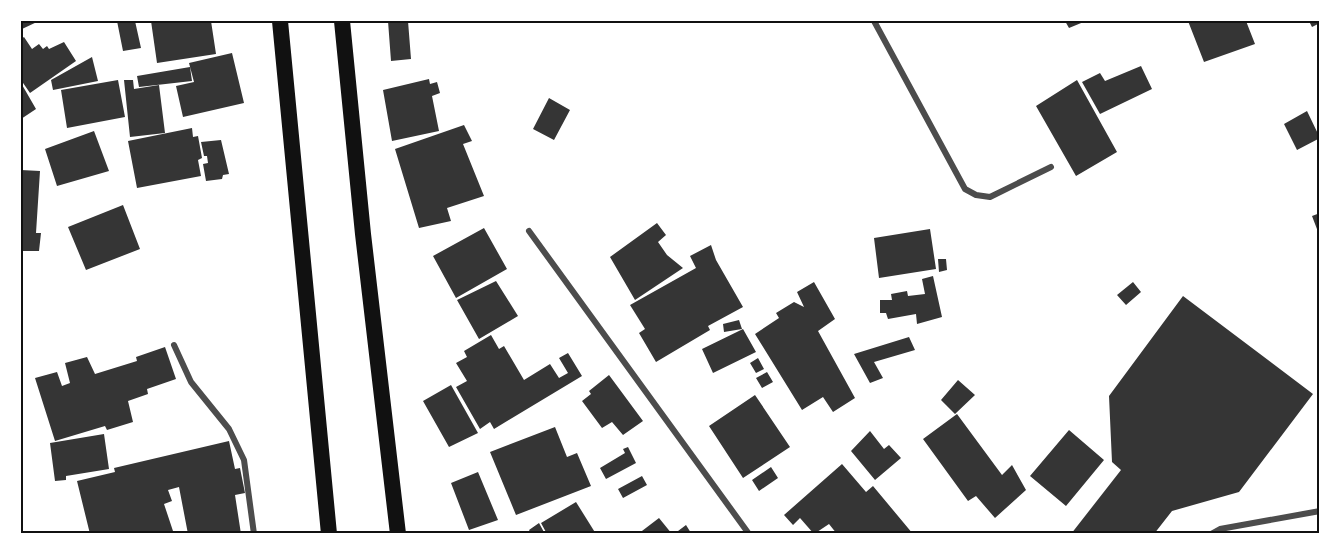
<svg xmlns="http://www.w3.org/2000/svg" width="1341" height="555" viewBox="0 0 1341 555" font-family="Mulish,sans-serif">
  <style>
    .building { fill: #353535 }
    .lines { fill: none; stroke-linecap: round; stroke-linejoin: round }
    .minor { stroke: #4c4c4c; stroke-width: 6 }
    .trunk { stroke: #111; stroke-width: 16 }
    .neatline { fill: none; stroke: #111; stroke-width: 2 }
  </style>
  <rect width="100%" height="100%" fill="#fff"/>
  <path class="building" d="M21,21H39L22,29Z
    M117,21H135L141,48L123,51Z
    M151,21H211L216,54L157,63Z
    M388,21H408L411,59L391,61Z
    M1065,21H1086L1069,28Z
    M1188,21H1246L1255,44L1204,62Z
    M1309,21H1320V23L1312,27Z
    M24,37L32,49L39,44L43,49L47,46L49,49L64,42L76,61L30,93L21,80V39Z
    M232,53L244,103L183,117L176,86L194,82L189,63Z
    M92,57L98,81L53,90L51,80Z
    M1141,66L1152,89L1100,114L1082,82L1100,73L1105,81Z
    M190,67L192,81L139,87L137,76Z
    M429,79L430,84L437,82L440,93L432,96L439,131L392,141L383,90Z
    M118,80L125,117L67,128L61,90Z
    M124,80H133L134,89L159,85L165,133L130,137Z
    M1077,80L1117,152L1076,176L1036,106Z
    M21,83L36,109L21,119Z
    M549,98L570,110L554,140L533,129Z
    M1307,111L1320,138L1297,150L1284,124Z
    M464,125L472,141L463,144L484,196L447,208L451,221L419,228L395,149Z
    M192,128L193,137L198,136L202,158L198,160L201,176L137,188L128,141Z
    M94,131L109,171L57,186L45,149Z
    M221,140L229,174L223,175L222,179L206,181L203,164L208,163L207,156H204L201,142Z
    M21,170L40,171L36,233H41L39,251H21Z
    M123,205L140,249L86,270L68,227Z
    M1320,213V237L1312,216Z
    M657,223L666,235L658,242L667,255L683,268L635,300L610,257Z
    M484,228L507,269L456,298L433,256Z
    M930,229L936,269L879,278L874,238Z
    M711,245L716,260L743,307L708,326L710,330L656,362L639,333L645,329L630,305L696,268L690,256Z
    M938,259H946L947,270L939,272Z
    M933,276L942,317L917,324L916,314L888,319L886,313H880V300H892L891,294L907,291L908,296L925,294L922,279Z
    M496,281L518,316L479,339L457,300Z
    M814,282L835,319L818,331L855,398L833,412L823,397L802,410L755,334L779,318L776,313L794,302L804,307L797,292Z
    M1133,282L1141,292L1126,305L1117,295Z
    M1183,296L1313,394L1239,492L1172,511L1154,534H1071L1121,470L1112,462L1109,396Z
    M739,320L742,329L724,332L723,324Z
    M743,329L756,352L713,373L702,349Z
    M491,335L499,349L504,346L524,380L550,364L559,378L568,373L559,358L568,353L582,376L494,429L490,422L480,429L456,387L467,381L456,363L467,357L464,351Z
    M909,337L915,350L874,362L883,378L870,383L854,354Z
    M165,347L176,379L147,389L148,394L128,401L133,422L107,430L105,426L55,441L35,378L57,372L62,386L70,383L65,363L87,357L95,374L137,361L136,357Z
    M758,358L764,369L756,373L750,363Z
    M767,372L773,382L762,388L756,378Z
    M609,375L643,421L623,435L612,422L602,428L582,401L591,394L589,391Z
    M958,380L975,395L955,414L941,400Z
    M451,385L478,433L449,447L423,401Z
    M755,395L790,447L743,478L709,426Z
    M957,414L1002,475L1012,465L1026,490L995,518L976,496L968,501L923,439Z
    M555,427L567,457L577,453L591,486L516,515L490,452Z
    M1069,430L1104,460L1066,506L1030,476Z
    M870,431L884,449L889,445L901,458L875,480L851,451Z
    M104,434L109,469L66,476V480L55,481L50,443Z
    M229,441L235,469L240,468L245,493L235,495L241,534H188L179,487L168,490L172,501L164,504L174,534H90L77,481L115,472L114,468Z
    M628,447L636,463L606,479L600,468L625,453L623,449Z
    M842,464L866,492L873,486L913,534H837L829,524L814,534L800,518L793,525L784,515Z
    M771,467L778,478L759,491L752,480Z
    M478,472L498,520L469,530L451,483Z
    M642,476L647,485L623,498L618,489Z
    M576,502L596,534H547L541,523Z
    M659,518L672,534H638Z
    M539,523L545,534H531L529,530Z
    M686,525L691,533L689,534H674Z"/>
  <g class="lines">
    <path class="minor" d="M874,21L965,189L976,195L990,197L1051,167
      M529,231L749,534
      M174,345L191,382L229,429L244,460L254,534
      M1211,534L1220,529L1320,511"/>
    <path class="trunk" d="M280,21L329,534
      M342,21L363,234L398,534"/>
  </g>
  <rect width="1341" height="555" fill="none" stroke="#ffffff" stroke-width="45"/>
  <rect x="22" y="22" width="1296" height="510" class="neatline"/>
</svg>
